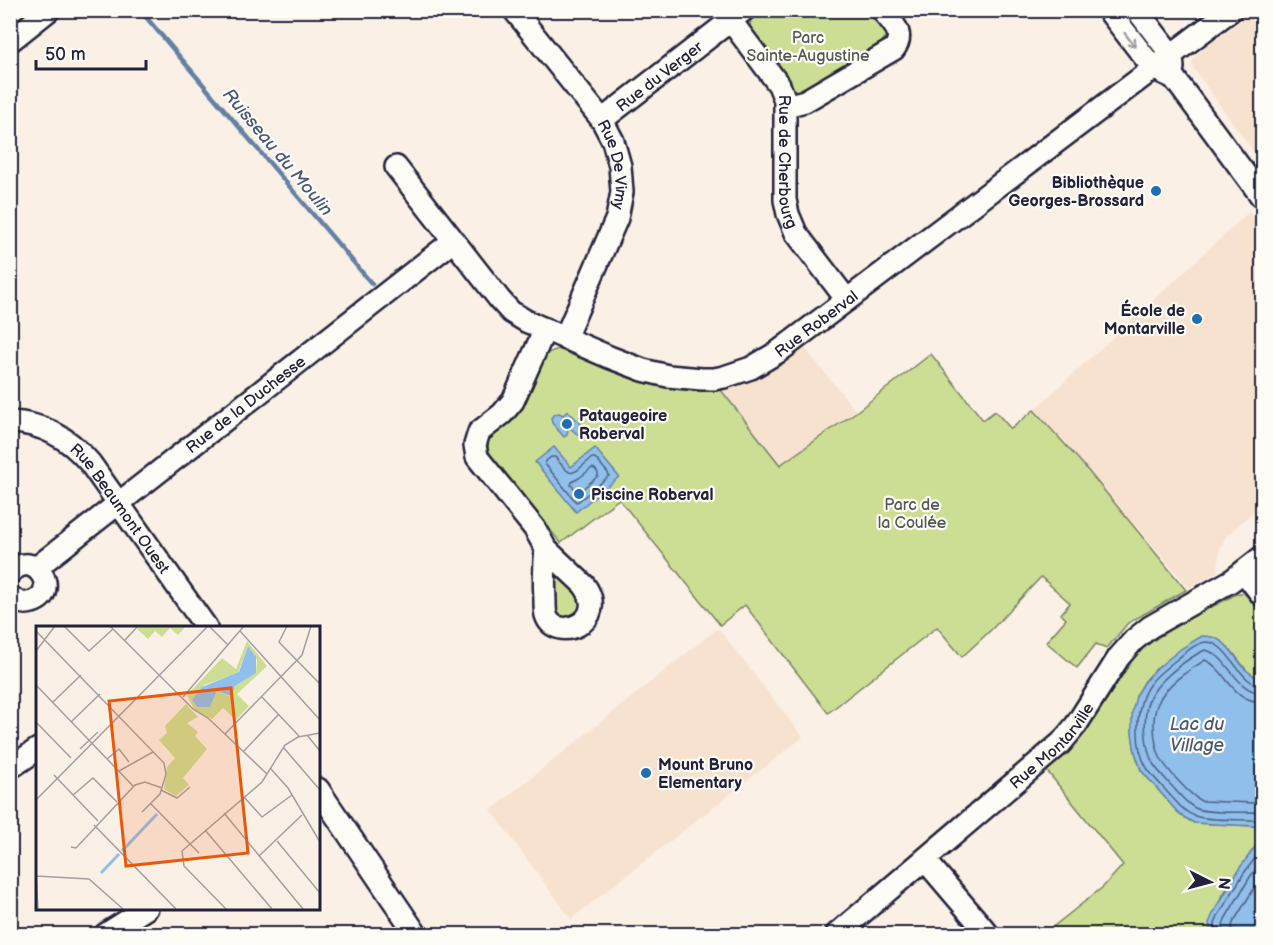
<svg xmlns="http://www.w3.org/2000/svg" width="1273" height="945" viewBox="0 0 1273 945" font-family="'Balsamiq Sans',sans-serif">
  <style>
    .built { fill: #f7e2d0 }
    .green { fill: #ccde93; stroke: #778067; stroke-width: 1.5 }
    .water { fill: #90bfeb; stroke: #6480a5; stroke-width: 1.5 }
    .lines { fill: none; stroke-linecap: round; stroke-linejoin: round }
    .shore { stroke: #4e6181; stroke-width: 1.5 }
    .stream { stroke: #6480a5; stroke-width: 4.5 }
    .minor-casing { stroke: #22223b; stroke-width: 26 }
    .minor { stroke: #fdfcf7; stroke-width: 21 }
    .oneway { stroke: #9a9aa2 }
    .poi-dot { fill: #1f6fb2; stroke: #fdfcf7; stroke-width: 2 }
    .labels { text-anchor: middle; stroke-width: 4.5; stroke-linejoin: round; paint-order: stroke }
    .park-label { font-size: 16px; fill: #555a55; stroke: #fdfcf7 }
    .street-label { font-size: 16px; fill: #22223b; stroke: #fdfcf7 }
    .poi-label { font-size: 16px; font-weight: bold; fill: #22223b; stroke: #fdfcf7; text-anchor: start }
    .water-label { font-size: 18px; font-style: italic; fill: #485979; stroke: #fdfcf7 }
    .inset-river { fill: none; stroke: #90bfeb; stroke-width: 3 }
    .inset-road { fill: none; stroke: #a49ea1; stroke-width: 1.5 }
    .view { fill: #e8590c; fill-opacity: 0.15; stroke: #e8590c; stroke-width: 3 }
    .inset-edge { fill: none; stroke: #22223b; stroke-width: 3 }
  </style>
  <rect width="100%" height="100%" fill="#faf0e5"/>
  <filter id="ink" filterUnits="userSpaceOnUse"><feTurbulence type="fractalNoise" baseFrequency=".0167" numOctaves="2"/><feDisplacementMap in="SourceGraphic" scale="12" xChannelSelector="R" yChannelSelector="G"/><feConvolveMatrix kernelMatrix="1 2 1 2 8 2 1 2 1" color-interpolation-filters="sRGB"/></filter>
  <g filter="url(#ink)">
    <path class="built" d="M1253,11H1262V163L1193,68L1192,65V61L1197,54Z
      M1249,212L1262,229V504L1226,536L1220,549L1217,572L1189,588L1080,461L1034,410Z
      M805,348L856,411L780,465L721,390L756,379L786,362Z
      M718,628L803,737L571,919L491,810Z"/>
    <path class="green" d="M760,11H871C881,23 895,34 876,47L805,89L798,92L791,89L782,72L751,30L750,26L751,19Z
      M558,349C611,371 662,397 721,390L780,465L856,412L931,354L983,420L995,411L1011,429L1034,410L1080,461L1186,590L1128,623L1107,648L1096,644L1077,668L1046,642L1066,619L1061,614L1070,603L1041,577L992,629L962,657L937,627L828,713L745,605L720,625L619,499L561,543L493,460C489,453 486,446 490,438C495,427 510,422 517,413C531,397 537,373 545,354Z
      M554,573L561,574L580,598L582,601L579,615L562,619L555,613Z
      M1240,593H1244L1251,601L1255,599L1262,608V681L1247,671L1231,650L1156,669L1145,681L1136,696L1132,732L1135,752L1141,770L1180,815L1194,823L1254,826C1262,829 1264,833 1261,841C1247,859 1204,913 1211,934H1044L1103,887L1123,865L1047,771L1069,751L1088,728L1135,656C1161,630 1204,612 1236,594Z"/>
    <path class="water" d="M568,411L584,427C583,431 582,433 577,434L570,428L568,429L567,435L564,437L552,423L551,418L554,414L559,413L563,415Z
      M554,447L571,467L595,448L619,477L576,512L535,462Z
      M1202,636C1226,635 1232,655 1246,670C1251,674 1257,678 1262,681V833L1259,828L1254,826L1194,823L1180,815L1141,770L1135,752L1132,733V713L1136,696L1145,681L1156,669L1182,648Z
      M1262,837V934H1211L1209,923L1213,914L1239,869Z"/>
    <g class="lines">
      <path class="shore" d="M551,457H555C573,480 571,475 592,458H595L608,473L609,476L579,501L576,502L545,464L546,461Z
        M592,468L595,469L598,473V476L580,491H577L571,485L572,482L579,478Z
        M1262,686C1238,683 1229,643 1207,642C1196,642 1184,654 1176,660C1166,668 1156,675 1149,685C1135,705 1134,747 1147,768C1153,777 1161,785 1168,793C1176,801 1183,812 1195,816C1207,821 1240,819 1254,820L1262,823
        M1262,693C1234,691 1229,655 1205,650C1186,659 1155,682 1148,702C1143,718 1145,751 1154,765C1158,771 1164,777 1169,783C1177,791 1185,803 1195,808C1207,814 1240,812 1255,812L1262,815
        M1262,702C1230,701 1227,669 1205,660C1189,670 1166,684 1158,703C1151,718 1154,743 1160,757C1166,769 1190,795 1201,801L1255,803L1262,805
        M1216,934L1215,924L1218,916L1244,873L1262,849
        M1223,934V925L1225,919L1250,877L1262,861
        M1232,934V927L1233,923L1262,875"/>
      <path class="stream" d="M140,10L372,284"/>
      <defs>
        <g id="minor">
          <path id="s1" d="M514,10L602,120L613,141L620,166L622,192L617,218L565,338"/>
          <path d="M1108,10L1153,68L1174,78L1262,197"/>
          <path d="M1137,10L1172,56L1173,68"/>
          <path id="s2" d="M731,21L779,85L785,100V200L788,214L796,233L847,300"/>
          <path d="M10,41L49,10"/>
          <path d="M786,106L805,101L894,49C906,33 892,23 882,10"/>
          <path id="s3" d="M602,120L744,10"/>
          <path id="s4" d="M396,167L500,300L511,312L526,321L609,357L643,370L668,376L702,379H714L724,377L751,368L778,352L1231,10"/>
          <path d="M545,329L513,401L502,414L479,432L475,445L477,457L535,529L546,549"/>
          <path id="s5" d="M10,422C43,423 69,438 90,463L206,627"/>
          <path d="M546,549L584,585C611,622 555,644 546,615C545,611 545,605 545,601C544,583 544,567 546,549Z"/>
          <path id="s6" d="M36,568L453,241"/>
          <path d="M1244,572L1262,595"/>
          <path d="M10,573C35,546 62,593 32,602C23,605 17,602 10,596"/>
          <path d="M10,768L38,749"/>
          <path d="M318,789L416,934"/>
          <path d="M925,860L988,934"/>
          <path d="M106,934L147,908"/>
          <path id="s7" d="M837,934L1061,743L1076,725L1119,657L1134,640L1150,627L1231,581L1262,557"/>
        </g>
      </defs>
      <use href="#minor" class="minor-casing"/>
      <use href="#minor" class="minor"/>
    </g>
    <defs><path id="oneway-shaft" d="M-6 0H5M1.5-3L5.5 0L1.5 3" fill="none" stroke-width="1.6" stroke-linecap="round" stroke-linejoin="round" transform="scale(1.5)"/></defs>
    <use class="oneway" href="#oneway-shaft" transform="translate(1130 40) rotate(52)"/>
  </g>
  <g class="poi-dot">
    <circle cx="1156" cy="191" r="6"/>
    <circle cx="1197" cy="319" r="6"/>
    <circle cx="567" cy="424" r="6"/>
    <circle cx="579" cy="494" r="6"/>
    <circle cx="646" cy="773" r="6"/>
  </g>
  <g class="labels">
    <g class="park-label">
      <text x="808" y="43">Parc<tspan x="808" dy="18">Sainte-Augustine</tspan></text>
      <text x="912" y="510">Parc de<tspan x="912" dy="18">la Coulée</tspan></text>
    </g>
    <g class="street-label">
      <text dy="6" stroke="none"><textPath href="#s3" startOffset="72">Rue du Verger</textPath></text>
      <text dy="6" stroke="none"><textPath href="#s2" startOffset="158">Rue de Cherbourg</textPath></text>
      <text dy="6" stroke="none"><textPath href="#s1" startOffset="188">Rue De Vimy</textPath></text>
      <text dy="6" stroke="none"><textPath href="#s4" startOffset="519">Rue Roberval</textPath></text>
      <text dy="6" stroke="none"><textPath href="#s6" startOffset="266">Rue de la Duchesse</textPath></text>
      <text dy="6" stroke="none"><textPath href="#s5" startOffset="147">Rue Beaumont Ouest</textPath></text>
      <text dy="6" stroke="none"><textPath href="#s7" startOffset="286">Rue Montarville</textPath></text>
    </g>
    <g class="poi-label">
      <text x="1144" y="188" text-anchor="end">Bibliothèque<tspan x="1144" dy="18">Georges-Brossard</tspan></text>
      <text x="1185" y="316" text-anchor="end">École de<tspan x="1185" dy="18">Montarville</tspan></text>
      <text x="579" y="421">Pataugeoire<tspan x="579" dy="18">Roberval</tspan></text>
      <text x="591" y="500">Piscine Roberval</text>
      <text x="658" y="770">Mount Bruno<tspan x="658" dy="18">Elementary</tspan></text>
    </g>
    <g class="water-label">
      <text transform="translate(278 152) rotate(50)" y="6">Ruisseau du Moulin</text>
      <text x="1197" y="730">Lac du<tspan x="1197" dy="21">Village</tspan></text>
    </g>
  </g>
  <g transform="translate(36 626)">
    <rect width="284" height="284" fill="#faf0e5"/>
    <path d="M104,0H150L142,9L134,2L126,11L119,5L112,13L101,3ZM211,15L231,40L201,68L213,80L200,94L187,82L176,93L158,83L151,69L186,32L200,43ZM212,20L221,34L220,47L199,60L193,70L181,65L174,81L160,80L156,74L168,59L202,47ZM150,78L162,91L151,97L162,106L159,110L171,123L147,152L153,159L140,170L128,163L131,141L139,132L123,114L131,107L129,100Z" fill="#ccde93" fill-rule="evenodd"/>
    <path d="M212,20L220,31V47L199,60L195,70L181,65L174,81H161L156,74L166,61L203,46Z" fill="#90bfeb"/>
    <path class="inset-river" d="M86,225L121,188M65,247L83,228"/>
    <path class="inset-road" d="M28,0L53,25L77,3M74,0L157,83L172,92L231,148M173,0L192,19M251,0L243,16L284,58M0,5L128,137L130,148L124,168L106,186M204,5L284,94M89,14L102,0M0,25L19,0M0,59L97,160M225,70L263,110M147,71L208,0M17,76L45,49M0,96L35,132M35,96L64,68M189,108L266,29L275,0M271,109L284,125M247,121L284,164M44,123L62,106M207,126L243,88M71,133L83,123L93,136M235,143L252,162L284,216M83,145L117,126M18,149L62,195M125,164L141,172L154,161M37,169L57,152L81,176M208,171L226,191L256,169M0,174L172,0M115,178L163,227M188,187L267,283M58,199L140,283M169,204L236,283M241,215L284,267M35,221L40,222L99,159L109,156L126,162M223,230L266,189M0,248L2,283M0,250L53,253L87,283M190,283L148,240L146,225L226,156L249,119L262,111L284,107"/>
    <path class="view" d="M195,62L212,227L90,240L73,75Z"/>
    <rect width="284" height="284" class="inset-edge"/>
  </g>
  <rect width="1273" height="945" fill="none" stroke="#fdfcf7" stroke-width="36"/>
  <rect x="18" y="18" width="1237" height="909" fill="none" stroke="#22223b" stroke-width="2" filter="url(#ink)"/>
  <g transform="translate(1210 882) rotate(96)" stroke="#fdfcf7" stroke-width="4.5" paint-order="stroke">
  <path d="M0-4.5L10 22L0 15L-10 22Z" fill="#22223b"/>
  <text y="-9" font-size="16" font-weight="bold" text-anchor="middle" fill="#22223b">N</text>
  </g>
  <path d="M36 60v9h110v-9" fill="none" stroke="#22223b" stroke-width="3"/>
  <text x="45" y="60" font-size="18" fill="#22223b" stroke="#fdfcf7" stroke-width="4.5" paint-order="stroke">50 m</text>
</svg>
